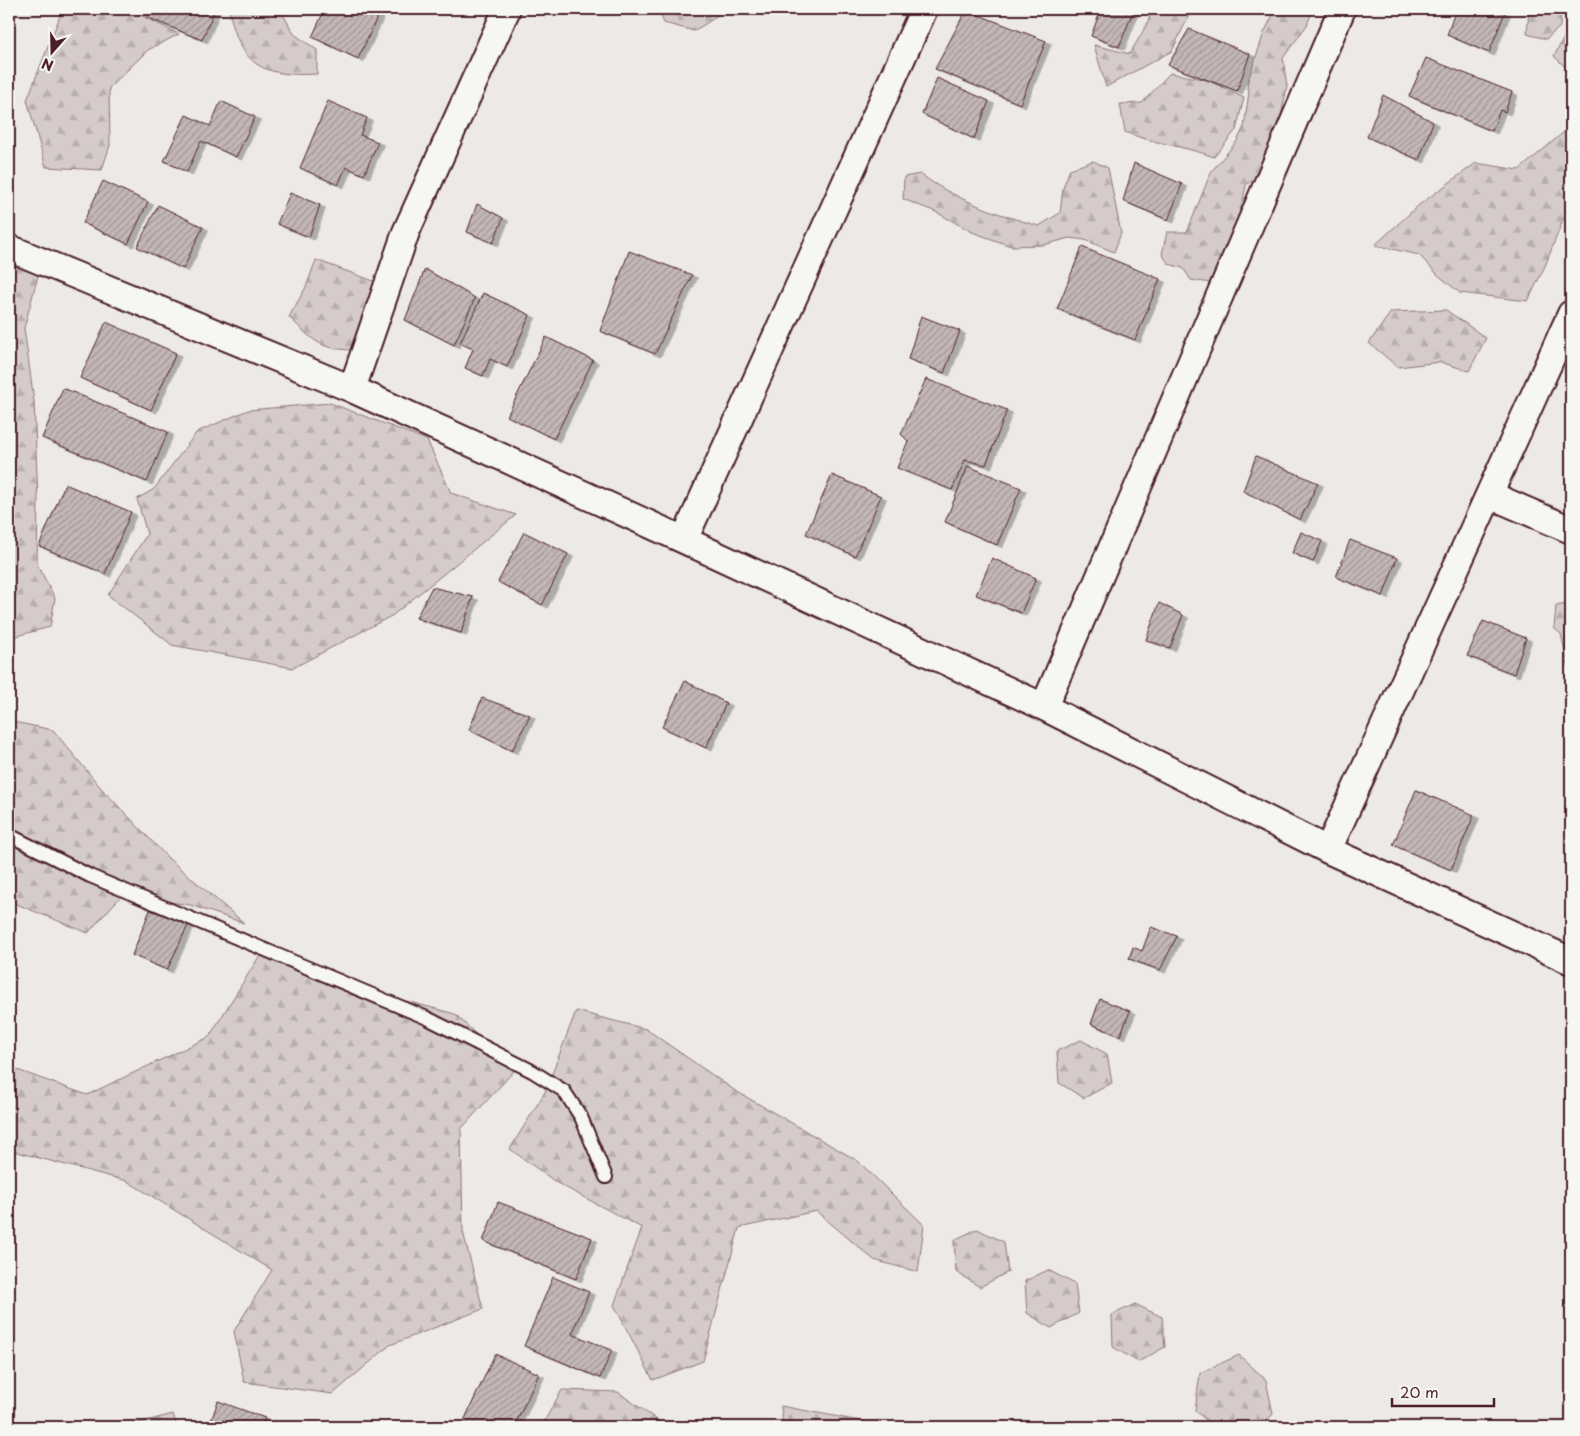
<svg xmlns="http://www.w3.org/2000/svg" width="1580" height="1436" viewBox="0 0 1580 1436" font-family="'Playpen Sans',sans-serif">
  <style>
    .forest { fill: url(#forest-firs); stroke: #8f757a }
    .building { fill: url(#building-hatch); stroke: #4a1f2b; filter: url(#shadow) }
    .lines { fill: none; stroke-linecap: round; stroke-linejoin: round }
    .lane-casing { stroke: #4a1f2b; stroke-width: 16 }
    .street-casing { stroke: #4a1f2b; stroke-width: 30 }
    .lane { stroke: #f6f6f2; stroke-width: 12 }
    .street { stroke: #f6f6f2; stroke-width: 26 }
  </style>
  <defs>
    <pattern id="forest-firs" width="22" height="20" patternUnits="userSpaceOnUse" patternTransform="scale(1.25)"><rect width="22" height="20" fill="#d4cbca"/><path d="M5 1l3.5 6h-7zM16 11l3.5 6h-7z" fill="#b8aeae"/></pattern>
    <pattern id="building-hatch" width="6" height="6" patternUnits="userSpaceOnUse" patternTransform="scale(1.25)"><rect width="6" height="6" fill="#c4b7b7"/><path d="M-1 1l2-2M0 6l6-6M5 7l2-2" fill="none" stroke="#a19495"/></pattern>
    <filter id="shadow"><feDropShadow dx="5.5" dy="3" stdDeviation="0" flood-color="#0004"/></filter>
  </defs>
  <rect width="100%" height="100%" fill="#ece9e6"/>
  <filter id="ink" filterUnits="userSpaceOnUse"><feTurbulence type="fractalNoise" baseFrequency=".02" numOctaves="2"/><feDisplacementMap in="SourceGraphic" scale="10" xChannelSelector="R" yChannelSelector="G"/><feConvolveMatrix kernelMatrix="1 2 1 2 8 2 1 2 1" color-interpolation-filters="sRGB"/></filter>
  <g filter="url(#ink)">
    <path class="forest" d="M65,9H128L179,34L148,50L109,88L110,145L102,170L46,167L27,100L62,11Z
      M229,9H280L294,34L317,50V74C261,77 240,65 229,9Z
      M658,9H724L713,19L694,31L664,23Z
      M1152,9H1192L1172,51L1106,87L1094,45L1130,54L1148,22Z
      M1276,9H1313L1307,25L1283,58L1287,87L1276,139L1266,170L1246,185L1243,200L1244,213L1211,283L1191,280L1183,268L1169,264L1162,254L1167,232H1187L1211,172L1237,141L1244,127L1249,92L1247,84L1264,33Z
      M1529,9H1561L1560,27L1546,39L1527,34Z
      M1571,25V69L1566,68L1554,56Z
      M1170,73L1208,80L1244,98L1236,130L1214,157C1185,146 1154,144 1125,132L1120,104L1142,103Z
      M1571,126V211L1564,217L1545,266L1528,301L1460,293L1438,275L1419,255L1375,245L1419,205L1476,163L1519,170Z
      M1093,161L1108,168L1121,233L1114,252L1085,240L1069,238L1044,245L1011,246L972,232L936,212L903,199L904,177L920,174C954,199 999,215 1039,226L1060,213L1063,188L1070,169Z
      M9,258L42,261L24,328L34,401L38,501L37,564L55,598L50,627L9,638Z
      M316,260L382,284L359,350C320,350 316,343 289,317L306,287Z
      M1446,310L1486,338L1469,371L1440,362L1398,367L1369,343L1391,312Z
      M330,403L427,440L451,493L516,515L393,615L293,668L172,645L108,595L147,534L137,499L154,489L197,432L248,410Z
      M1571,603V678L1561,634L1554,628L1556,606Z
      M9,721L53,730L102,789L169,859L244,923L190,905L122,895L88,933L9,901Z
      M267,944L328,980L455,1014L514,1071L461,1129L463,1232L483,1309L390,1345L333,1394L244,1382L234,1331L272,1270L127,1181L9,1150V1067L87,1095L209,1037Z
      M576,1011L646,1029L734,1090L858,1161L924,1225L918,1272L874,1260L816,1211L739,1228L703,1361L653,1380L614,1305L642,1228L557,1183L510,1149L545,1092Z
      M1081,1040L1107,1054L1112,1083L1084,1098L1059,1083L1057,1051Z
      M977,1229L1004,1242L1008,1272L980,1287L956,1272L954,1240Z
      M1048,1270L1075,1284L1079,1313L1051,1328L1027,1313L1025,1281Z
      M1135,1304L1162,1317L1165,1347L1138,1362L1113,1347L1112,1315Z
      M1239,1355L1266,1380L1273,1414L1261,1427H1215L1195,1411L1200,1373Z
      M562,1390L618,1392L667,1427H541Z
      M781,1406L892,1427H894H783Z
      M173,1414L177,1427H123Z"/>
    <path class="building" d="M149,9H215L202,40L146,17Z
      M325,9H381L358,59L312,37Z
      M1101,9H1134L1119,47L1091,36Z
      M1456,9H1496L1505,12L1489,53L1447,35Z
      M966,10L1046,41L1020,104L935,69Z
      M1189,29L1250,54L1237,91L1168,65Z
      M1426,58L1512,92L1505,112L1500,110L1492,131L1409,96Z
      M937,78L989,101L974,139L922,114Z
      M1383,95L1433,122L1419,160L1367,137Z
      M221,101L255,117L236,157L201,141L187,172L164,161L186,115L210,126Z
      M328,101L367,118L360,135L378,142L364,175L346,167L338,185L300,168Z
      M1134,163L1182,184L1168,220L1123,201Z
      M103,181L148,202L128,244L83,223Z
      M290,193L320,205L309,237L277,224Z
      M477,204L503,218L493,243L467,232Z
      M158,205L203,227L183,269L137,247Z
      M1082,247L1160,279L1135,340L1057,309Z
      M629,251L692,275L655,354L600,331Z
      M425,269L475,298L454,345L405,320Z
      M483,293L530,315L507,367L490,359L483,376L465,368L473,349L460,343Z
      M921,316L960,331L944,373L908,359Z
      M106,322L176,353L151,410L80,378Z
      M546,337L593,360L554,439L507,416Z
      M926,379L1007,410L986,465L965,460L952,490L897,468L908,441L901,434Z
      M63,388L168,432L147,482L42,438Z
      M1256,456L1318,483L1300,520L1243,491Z
      M968,466L1021,488L997,545L945,522Z
      M832,475L881,496L855,556L806,534Z
      M65,484L131,512L105,574L39,546Z
      M524,532L568,554L542,605L498,582Z
      M1301,532L1322,541L1313,562L1292,553Z
      M1350,540L1397,558L1383,596L1336,577Z
      M992,558L1036,578L1021,613L976,595Z
      M432,587L473,597L461,633L416,618Z
      M1159,603L1183,615L1170,648L1146,640Z
      M1483,621L1526,638L1514,674L1467,656Z
      M685,681L726,703L706,748L662,727Z
      M482,698L530,715L512,751L469,730Z
      M1416,790L1474,815L1451,870L1393,845Z
      M150,910L189,923L167,970L132,955Z
      M1151,927L1177,936L1160,970L1129,959L1133,947L1142,951Z
      M1100,999L1130,1011L1120,1036L1091,1024Z
      M498,1202L592,1238L576,1279L483,1241Z
      M553,1277L589,1292L572,1334L612,1350L600,1378L524,1346Z
      M495,1354L539,1374L514,1427H472L463,1423Z
      M218,1401L265,1418L261,1427H209Z"/>
    <g class="lines">
      <defs>
        <path id="lane" d="M9,835L90,876L427,1018L532,1071L564,1091L581,1117L606,1177"/>
        <path id="street" d="M9,248L352,389L684,540L1044,707L1328,850L1571,961
          M352,389L406,232L507,9
          M1490,495L1571,530
          M684,540L924,9
          M1044,707L1342,9
          M1328,850L1571,314"/>
      </defs>
      <use href="#lane" class="lane-casing"/>
      <use href="#street" class="street-casing"/>
      <use href="#lane" class="lane"/>
      <use href="#street" class="street"/>
    </g>
  </g>
  <rect width="1580" height="1436" fill="none" stroke="#f6f6f2" stroke-width="30"/>
  <rect x="15" y="15" width="1550" height="1406" fill="none" stroke="#4a1f2b" stroke-width="2" filter="url(#ink)"/>
  <g transform="translate(52 52) rotate(200)" stroke="#f6f6f2" stroke-width="4" paint-order="stroke">
  <path d="M0-4L9 19L0 12L-9 19Z" fill="#4a1f2b"/>
  <text y="-8" font-size="14" font-weight="bold" text-anchor="middle" fill="#4a1f2b">N</text>
  </g>
  <path d="M1392 1398v8h102v-8" fill="none" stroke="#4a1f2b" stroke-width="2.5"/>
  <text x="1400" y="1398" font-size="15" fill="#4a1f2b" stroke="#f6f6f2" stroke-width="4" paint-order="stroke">20 m</text>
</svg>
